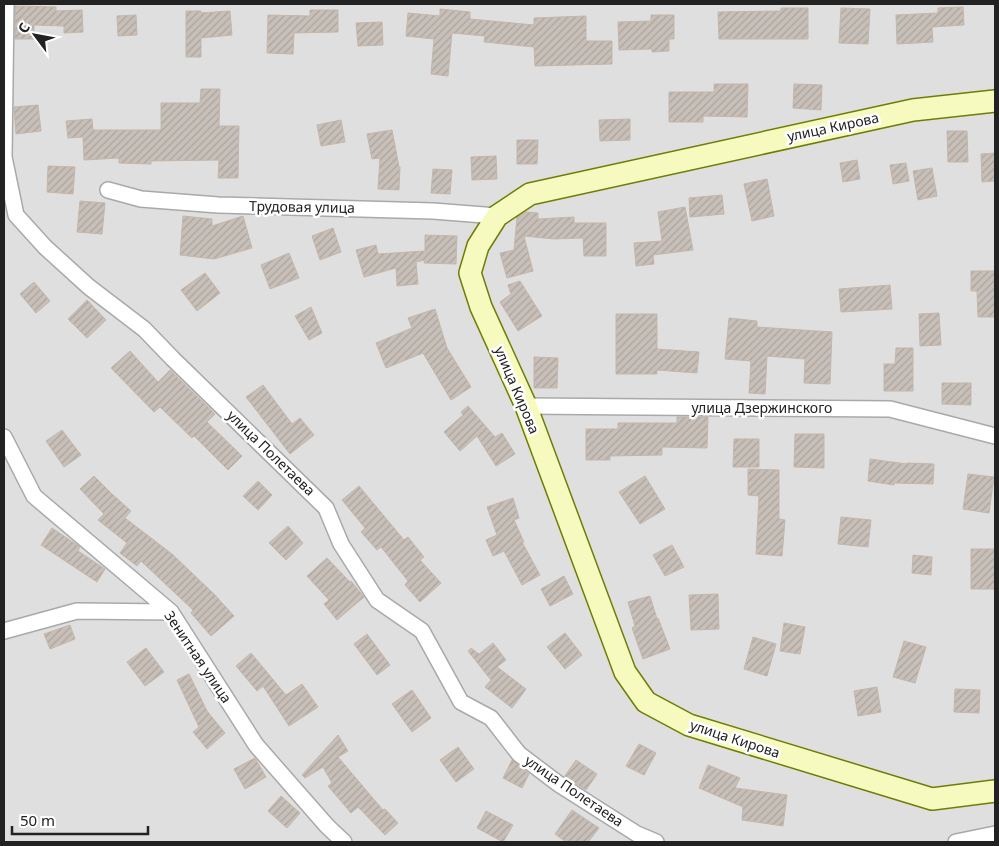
<svg xmlns="http://www.w3.org/2000/svg" width="999" height="846" viewBox="0 0 999 846" font-family="'Noto Sans',sans-serif">
  <style>
    .residential { fill: #e0dfdf }
    .building { fill: url(#building-hatch); stroke: #c4b6ab }
    .lines { fill: none; stroke-linecap: round; stroke-linejoin: round }
    .street-casing { stroke: #a9a9a9; stroke-width: 18 }
    .secondary-casing { stroke: #707d05; stroke-width: 24 }
    .street { stroke: #fff; stroke-width: 15 }
    .secondary { stroke: #f7fabf; stroke-width: 21 }
    .labels { text-anchor: middle; stroke-width: 5; stroke-linejoin: round; paint-order: stroke }
    .street-label { font-size: 14px; fill: #222; stroke: #fff }
  </style>
  <defs>
    <pattern id="building-hatch" width="6" height="6" patternUnits="userSpaceOnUse" patternTransform="scale(1.25)"><rect width="6" height="6" fill="#c7bfb8"/><path d="M-1 1l2-2M0 6l6-6M5 7l2-2" fill="none" stroke="#aba49e"/></pattern>
  </defs>
  <rect width="100%" height="100%" fill="#f2efe9"/>
  <path class="residential" d="M4,4H995V842H4Z"/>
  <path class="building" d="M15,6L56,7V11L82,10L83,32L64,33V26L34,25V39H15Z
    M963,7L964,25L932,27L933,42L897,44L896,15L938,13V8Z
    M781,8H808V39H719L718,12L781,11Z
    M841,8L870,9L868,44L839,43Z
    M440,9L470,12V19L534,25V18L586,16V41H612V64L535,66L534,47L484,42L485,36L452,33L448,76L431,74L434,39L406,36L408,13L440,16Z
    M310,10H338V32L294,33L293,54L267,53L268,15L310,16Z
    M186,11H201V13L230,11L232,35L201,38V57H186Z
    M136,15L137,35L118,36L117,16Z
    M651,15H674V39H669V51L652,52V49L619,50L618,22L651,21Z
    M382,22L383,45L358,46L356,23Z
    M714,84H748L747,117L703,116V122H669V92H714Z
    M794,84L822,85L821,110L793,108Z
    M201,89H220L219,126H239L238,178H218L219,160L151,161V164L119,163V158L84,160L83,137L68,138L66,121L92,119L93,130H161V103H200Z
    M38,105L41,131L16,134L14,107Z
    M630,119V140L600,141L599,120Z
    M341,120L345,142L321,146L317,125Z
    M392,130L399,167H400L399,190L378,189L380,158L372,159L367,134Z
    M947,131H967L968,162H948Z
    M517,140H538L537,164H517Z
    M995,153V181L982,182L981,154Z
    M496,156L497,179L472,180L471,157Z
    M857,160L860,179L843,182L840,163Z
    M906,163L909,181L893,184L890,165Z
    M48,166L75,167L73,194L47,192Z
    M932,168L937,196L918,200L913,171Z
    M433,169L452,170L450,194L431,193Z
    M767,179L774,216L752,221L744,184Z
    M722,195L724,214L690,217L689,198Z
    M80,201L105,203L102,234L77,232Z
    M685,207L693,250L653,255L654,264L636,266L634,243L662,241L658,212Z
    M526,212L538,213V219L574,217V223H606V256H584L583,238L554,239L524,236L533,271L507,278L500,253L514,250L517,217Z
    M183,216L212,219V226L243,216L252,248L214,259L180,255Z
    M333,228L341,252L320,260L312,236Z
    M425,235L457,236L456,264L424,263L425,260L416,262L418,284L397,286L396,268L364,277L356,250L376,245L378,254L425,251Z
    M289,253L299,278L270,289L261,265Z
    M971,271H995V317H978L977,291H971Z
    M205,273L220,293L197,311L181,290Z
    M520,281L542,316L518,331L500,302L511,294L508,285Z
    M34,282L50,301L36,313L20,294Z
    M890,285L892,309L841,312L839,289Z
    M87,300L106,320L87,338L68,319Z
    M311,307L322,333L309,340L295,316Z
    M435,309L447,348L471,387L451,400L423,353L386,368L376,343L412,328L408,318Z
    M939,313L941,345L920,346L919,314Z
    M616,314H657V349L699,352L697,373L657,370V374H616Z
    M729,318L757,321V327L832,332L830,384L804,383L805,359L767,356L765,394L749,393L751,361L725,359Z
    M896,348H913V391H884V364H895Z
    M130,351L158,382L170,370L215,414L207,422L242,456L228,470L194,436L192,438L160,407L154,412L111,368Z
    M534,357L558,358L557,388H534Z
    M942,383H971V405L942,404Z
    M263,385L292,424L300,418L314,435L290,454L246,397Z
    M468,406L495,437L502,433L515,454L496,466L477,436L460,451L444,432L463,415L461,412Z
    M677,417H708L707,448L662,447V455L610,456V460H586V429H618V423H677Z
    M62,430L81,455L64,467L46,441Z
    M795,434H824V468L794,467Z
    M734,439H759V467H733Z
    M870,459L907,464V463L934,464L933,484L894,483V485L868,481Z
    M748,469L779,470V519L785,520L782,556L756,554L759,496L748,495Z
    M968,474L994,477L989,513L963,509Z
    M94,476L112,494L131,511L125,518L172,554L214,594L234,616L211,636L191,613L193,610L141,561L137,566L120,553L127,543L98,520L104,514L80,489Z
    M645,476L665,509L640,524L619,492Z
    M258,481L272,495L258,510L243,496Z
    M359,486L404,540L408,537L424,557L420,560L441,583L420,602L405,585L408,581L381,547L377,550L361,532L365,528L342,500Z
    M513,498L519,518L514,520L524,542H522L540,575L522,585L504,551L493,556L486,540L497,535L487,507Z
    M841,517L871,520L868,547L838,544Z
    M288,526L303,543L286,560L269,543Z
    M52,528L80,547L78,551L105,569L97,582L41,545Z
    M672,545L684,567L665,576L653,555Z
    M971,549H995V589H971Z
    M913,555L932,557L931,575L912,573Z
    M327,558L350,582L351,581L364,597L337,620L324,604L329,600L307,576Z
    M564,576L573,594L550,606L541,589Z
    M718,594L719,629L691,630L689,595Z
    M650,596L657,619L658,618L670,649L643,659L632,628L635,626L628,602Z
    M784,623L805,627L800,654L780,651Z
    M70,625L75,639L50,649L44,634Z
    M565,633L582,655L565,669L547,647Z
    M367,634L390,665L377,675L354,644Z
    M753,637L776,644L767,676L744,669Z
    M904,641L926,647L915,683L893,677Z
    M493,643L506,660L497,667L526,689L512,708L485,687L491,680L468,651L471,648L479,654Z
    M146,648L164,672L145,686L127,662Z
    M251,653L286,695L302,684L318,707L289,726L263,686L257,691L236,666Z
    M189,674L207,711L225,733L207,749L193,732L199,727L177,680Z
    M877,687L881,712L858,716L854,691Z
    M955,689L980,690L979,713L954,712Z
    M412,690L431,718L412,732L392,704Z
    M338,735L348,751L338,757L383,810L385,809L398,823L385,835L358,807L351,813L328,786L332,783L323,767L305,778L302,775Z
    M639,744L656,753L644,775L626,766Z
    M458,747L474,769L456,782L440,760Z
    M255,758L266,777L245,789L234,769Z
    M512,760L529,774L522,788L503,778Z
    M576,760L597,774L586,790L564,777Z
    M708,765L740,778L735,788L787,795L783,826L742,820L743,807L699,788Z
    M281,796L300,813L287,828L268,811Z
    M572,810L599,828L588,842H566L555,834Z
    M486,811L513,825L503,842L477,828Z"/>
  <g class="lines">
    <defs>
      <path id="street" d="M6,4L4,157L16,215L45,247L89,287L144,329L173,359L326,508L341,544L377,600L422,631L461,702L491,718L519,754L560,785L637,834L656,842
        M108,190L141,199L218,205L433,211L497,216
        M526,406L890,409L995,436
        M4,437L34,496L171,612L256,745L327,826L344,842
        M4,631L77,611L171,612
        M956,842L995,834"/>
      <path id="secondary" d="M995,101L913,110L530,194L497,216L478,246L470,273L481,307L526,406L625,672L646,702L689,725L932,799L995,791"/>
    </defs>
    <use href="#street" class="street-casing"/>
    <use href="#secondary" class="secondary-casing"/>
    <use href="#street" class="street"/>
    <use href="#secondary" class="secondary"/>
  </g>
  <g class="labels">
    <g class="street-label">
      <text transform="translate(833 127) rotate(-12)" y="5">улица Кирова</text>
      <text transform="translate(302 207) rotate(1)" y="5">Трудовая улица</text>
      <text transform="translate(517 390) rotate(67)" y="5">улица Кирова</text>
      <text x="762" y="413">улица Дзержинского</text>
      <text transform="translate(271 453) rotate(44)" y="5">улица Полетаева</text>
      <text transform="translate(198 657) rotate(56)" y="5">Зенитная улица</text>
      <text transform="translate(735 739) rotate(18)" y="5">улица Кирова</text>
      <text transform="translate(574 791) rotate(34)" y="5">улица Полетаева</text>
    </g>
  </g>
  <rect width="999" height="846" fill="none" stroke="#222222" stroke-width="10"/>
  <g transform="translate(35 35) rotate(302)" stroke="#ffffff" stroke-width="4" paint-order="stroke">
  <path d="M0-4L9 19L0 12L-9 19Z" fill="#222222"/>
  <text y="-8" font-size="14" font-weight="bold" text-anchor="middle" fill="#222222">С</text>
  </g>
  <path d="M12 826v8h136v-8" fill="none" stroke="#222222" stroke-width="2.5"/>
  <text x="20" y="826" font-size="15" fill="#222222" stroke="#ffffff" stroke-width="4" paint-order="stroke">50 m</text>
</svg>
